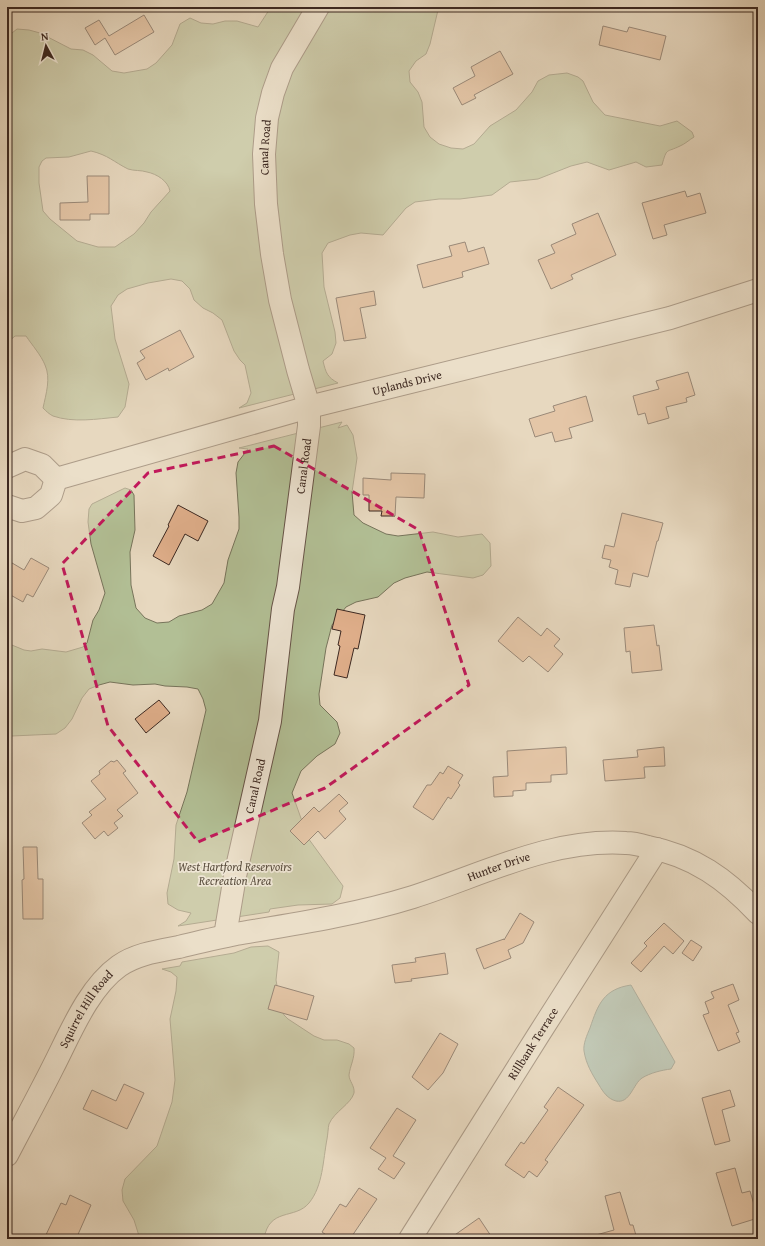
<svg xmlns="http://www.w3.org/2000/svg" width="765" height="1246" viewBox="0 0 765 1246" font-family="'Gentium Book Plus',serif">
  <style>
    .green { fill: #b2bf95; stroke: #77745b; fill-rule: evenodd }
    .water { fill: #97bab2; stroke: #738078 }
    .building { fill: #e0af8b; stroke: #3c2821 }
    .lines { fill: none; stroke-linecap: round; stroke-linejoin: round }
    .minor-casing { stroke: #675448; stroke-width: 24 }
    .minor { stroke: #efe6d5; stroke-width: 22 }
    .marked { fill: none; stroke: #c2185b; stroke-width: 3; stroke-dasharray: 8 5; stroke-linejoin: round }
    .labels { text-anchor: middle; stroke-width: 3.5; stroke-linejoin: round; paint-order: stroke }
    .street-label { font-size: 12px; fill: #3c2821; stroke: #efe6d5 }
    .park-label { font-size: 12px; font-style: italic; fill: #5a4e3e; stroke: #efe6d5 }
  </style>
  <rect width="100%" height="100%" fill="#e7d8bf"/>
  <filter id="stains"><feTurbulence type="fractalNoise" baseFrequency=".005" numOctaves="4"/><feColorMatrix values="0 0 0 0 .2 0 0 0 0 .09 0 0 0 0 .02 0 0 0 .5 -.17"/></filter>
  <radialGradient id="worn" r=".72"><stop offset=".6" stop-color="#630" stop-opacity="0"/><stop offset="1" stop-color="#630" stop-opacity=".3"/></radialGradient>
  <path class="green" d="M271,7H440L438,10L430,44L426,54L416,61L409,71L410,82L418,92L422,102L424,127L430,137L439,144L451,148L463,149L474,144L490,126L516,110L532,92L538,81L549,75L567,73L578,77L583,81L593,102L605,115L660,126L677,121L692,132L694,137C689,140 685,144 680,146C666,153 667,147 662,165L646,167L636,162L609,170L587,162L571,166L538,179L510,182L492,195L460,199H439L415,202L406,208L383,235L361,233L350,235L328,243L322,253L324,287L335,332L336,343L332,354L323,361C326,373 327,377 338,383L239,408L247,403L251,393L245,365L240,360L234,351L222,320L213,313L203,308L194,300L190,289L182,281L171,279L148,283L127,289L118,295L111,306L115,339L129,384L125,407L118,417C97,419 73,423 53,416C49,414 46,411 43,408C46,394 51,378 45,365C41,355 32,345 26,336H15L7,343V202L8,174L7,149V37L17,29L29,30L40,33L71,49L83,50L93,55L112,71L124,73L147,69L156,63L172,45L180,24L190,18L201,23L213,24L225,21H237L258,27ZM91,151C108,155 114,162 128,169C134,171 141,170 147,172C157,174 168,181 170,191L151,212L144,223L134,234L115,247H98L77,241L50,219L43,211L39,183V167L42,161L46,158L69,157Z
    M342,422L338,428L347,425L353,435L357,458L352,492L354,515L363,523L386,534L398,536L433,532L458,537L482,534L490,543L491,566L483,575L473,578L427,572L405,578L394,583L378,597L356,602L346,607L332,625L326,648L319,694L320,705L337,722L340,733L335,744L317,756L301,771L292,793L308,838L343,886L340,898L332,904L298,905L270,909L269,912L178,926L186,921L191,913L178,910L168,904L167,893L174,859L176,825L187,792L206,710L203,699L198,689L187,687L165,686L155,684L133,685L110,682L99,685L89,689L82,698L72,719L65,728L56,734L12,736L7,738V643L24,650L31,651L42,649L66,652L83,647L87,643L93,620L99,610L105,593L91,544L88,522L89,509L92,504L125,488L131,490L134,495L135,530L130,552L131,585L136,608L145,618L157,623L169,622L179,616L202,610L212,604L224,583L228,560L239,529V517L236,473L238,462L248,449L239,448Z
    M268,946L279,952L276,980L281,1009L284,1015L288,1019L314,1036L324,1040H337L349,1044L354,1048C355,1058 350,1066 349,1075C349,1081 355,1086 354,1093C351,1104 334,1112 329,1124C328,1128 328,1134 327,1139C323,1160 323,1186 309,1203C295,1220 269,1207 264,1239H140L134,1220L123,1201L122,1190L125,1179L157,1146L172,1102L175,1080L170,1019L176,991L177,977L171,972L162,969L180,966L182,962L234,953L251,947Z"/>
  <path class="water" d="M631,985L675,1062L671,1069C662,1070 650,1073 642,1078C633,1084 630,1104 616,1101C608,1099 603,1092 599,1085C592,1074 586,1064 584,1051C583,1044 587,1035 590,1028C598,1004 604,989 631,985Z"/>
  <path class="building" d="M144,15L154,32L115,55L105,38L95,45L85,28L99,20L109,36Z
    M603,26L627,32L629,27L666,36L660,60L599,45Z
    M500,51L513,74L474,95L476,98L462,105L453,88L475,76L471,67Z
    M87,176H109V214H90V220H60V203L88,202Z
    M685,191L687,197L700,193L706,213L664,225L667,235L653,239L642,203Z
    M598,213L616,255L571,275L573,279L551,289L538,260L555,253L551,245L576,234L572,224Z
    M465,242L468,252L484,247L489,264L462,272L463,277L423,288L417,265L452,256L449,246Z
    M374,291L376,305L360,308L366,338L344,341L336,298Z
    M180,330L194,357L169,371L168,368L146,380L137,363L145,358L140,351Z
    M688,372L695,395L686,398L687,402L666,407L669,418L648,424L645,413L638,415L633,396L659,389L656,381Z
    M586,396L593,421L569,428L572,438L555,442L552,432L535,437L529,419L555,411L553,406Z
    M391,473L425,474L424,498L396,497L395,516H381L382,511H369V495H363V478L391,480Z
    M178,505L208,521L198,541L185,534L169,565L153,556L169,526L168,525Z
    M622,513L663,523L658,541H657L648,577L633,573L630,587L615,584L618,570L609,567L611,560L602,558L605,545L614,547Z
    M31,558L49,568L33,597L27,594L23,602L7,593V560L24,570Z
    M337,609L365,615L358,649L354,648L347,678L334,675L340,646L338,645L341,631L332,629Z
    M518,617L541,636L547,628L560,639L554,646L563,654L548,672L529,656L523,662L498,641Z
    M654,625L657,646L659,645L662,670L632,673L630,651L626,652L624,628Z
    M159,700L170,713L146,733L135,719Z
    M566,747L567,774L551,775V782L526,783V790L513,791V796L494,797L493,777L508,776L507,751Z
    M664,747L665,766L644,767L645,778L605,781L603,760L638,757L637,750Z
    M117,760L126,771L123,773L138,793L117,810L123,816L114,823L118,828L108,836L104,831L95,839L82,823L92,815L89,812L106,799L91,781L100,774L99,771L111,761L114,762Z
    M448,766L463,775L458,783L460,785L451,799L448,797L433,820L413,807L427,785H431L440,772L443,774Z
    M339,794L348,803L339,811L346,819L325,839L318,831L304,845L290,831L314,807L319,812Z
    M23,847H37L38,879H43V919H23L22,880L24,879Z
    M520,913L534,922L523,943L508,950L511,958L484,969L476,949L504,939V940Z
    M664,923L684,941L673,954L664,946L641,972L631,963L647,946L644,943Z
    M691,940L702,947L693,961L682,953Z
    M445,953L448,974L411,979L412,981L395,983L392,965L416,962L415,958Z
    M733,984L739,1000L728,1005L739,1032L736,1033L740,1042L718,1051L703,1015L709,1013L705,1002L714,998L711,992Z
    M275,985L314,996L307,1020L268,1009Z
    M440,1033L458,1044L443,1073L428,1090L412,1077Z
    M124,1084L144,1093L127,1129L83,1109L92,1090L116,1101Z
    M558,1087L584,1105L545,1160L548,1162L537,1177L529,1171L524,1178L505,1165L521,1142L524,1144L548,1110L544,1107Z
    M730,1090L735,1106L722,1110L730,1141L715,1145L702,1098Z
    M397,1108L416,1120L393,1156L405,1163L394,1179L378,1169L386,1158L370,1148Z
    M735,1168L742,1193L750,1191L758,1218L732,1226L716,1173Z
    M359,1188L377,1199L350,1239H332L322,1232L340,1204L346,1207Z
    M620,1192L630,1225H633L637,1239H596V1235L614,1230L605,1196Z
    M70,1195L91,1205L76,1239H44L61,1203L66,1205Z
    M479,1218L493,1239H449Z"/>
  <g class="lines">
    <defs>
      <g id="minor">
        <path d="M7,467L25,459L42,465L56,479"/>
        <path id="s1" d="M56,479L309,407L670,318L758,290"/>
        <path d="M7,506L22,511L36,508L51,495L56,479"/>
        <path id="s2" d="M225,936L235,876L270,721L283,609L288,587L309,426V407L298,370L280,300L272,254L266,204L264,154L267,118L273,93L282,68L318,7"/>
        <path id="s3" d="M7,1155C22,1126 38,1097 53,1067C70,1034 88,988 119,966C136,954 158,951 179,947C198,942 217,938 236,934C295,924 355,915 413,897C482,875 551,838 626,843C633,843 641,845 648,847C694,856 726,879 758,913"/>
        <path id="s4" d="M410,1239L539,1034L657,849"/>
      </g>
    </defs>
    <use href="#minor" class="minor-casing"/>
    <use href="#minor" class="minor"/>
  </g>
  <path d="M0 0H765V1246H0ZM274,446L419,530L469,685L325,788L198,842L108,726L62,564L148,473Z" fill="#e7d8bf" fill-opacity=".55" fill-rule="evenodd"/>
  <path class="marked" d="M274,446L419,530L469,685L325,788L198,842L108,726L62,564L148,473Z"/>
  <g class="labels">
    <g class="street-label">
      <text dy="4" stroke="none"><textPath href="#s2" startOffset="801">Canal Road</textPath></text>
      <text dy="4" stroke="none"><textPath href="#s1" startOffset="364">Uplands Drive</textPath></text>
      <text dy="4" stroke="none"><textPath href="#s2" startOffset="477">Canal Road</textPath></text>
      <text dy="4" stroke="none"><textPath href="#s2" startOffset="153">Canal Road</textPath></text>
      <text dy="4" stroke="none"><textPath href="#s3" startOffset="615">Hunter Drive</textPath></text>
      <text dy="4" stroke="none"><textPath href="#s3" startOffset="166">Squirrel Hill Road</textPath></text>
      <text dy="4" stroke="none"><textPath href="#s4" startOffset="231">Rillbank Terrace</textPath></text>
    </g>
    <g class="park-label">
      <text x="235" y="871">West Hartford Reservoirs<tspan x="235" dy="14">Recreation Area</tspan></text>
    </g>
  </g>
  <rect width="765" height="1246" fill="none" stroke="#e7d8bf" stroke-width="24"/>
  <rect x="8" y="8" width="749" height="1230" fill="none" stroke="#3c2821" stroke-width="2"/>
  <rect x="12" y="12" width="741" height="1222" fill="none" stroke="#3c2821"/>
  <g transform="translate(46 46) rotate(353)" stroke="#efe6d5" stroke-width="3" paint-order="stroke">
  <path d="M0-3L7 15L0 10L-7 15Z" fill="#3c2821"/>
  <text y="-6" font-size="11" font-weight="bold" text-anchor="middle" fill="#3c2821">N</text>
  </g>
  <rect width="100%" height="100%" filter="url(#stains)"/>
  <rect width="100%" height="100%" fill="url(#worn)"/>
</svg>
